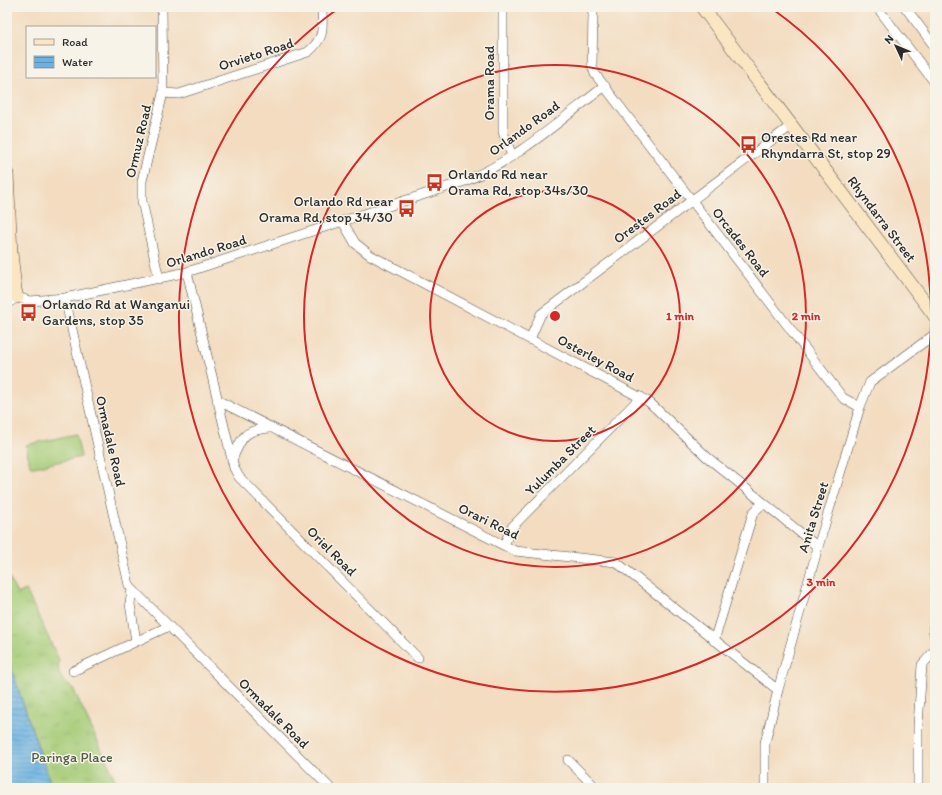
<svg xmlns="http://www.w3.org/2000/svg" width="942" height="795" viewBox="0 0 942 795" font-family="Itim,sans-serif">
  <style>
    .grass { fill: url(#grass-tufts); stroke: #687b50 }
    .pitch { fill: #a4cb76; stroke: #687b50 }
    .water { fill: url(#water-rules); stroke: #4b6e86 }
    .lines { fill: none; stroke-linecap: round; stroke-linejoin: round }
    .street-casing { stroke: #494641; stroke-width: 10 }
    .secondary-casing { stroke: #494641; stroke-width: 14 }
    .street { stroke: #fff; stroke-width: 9 }
    .secondary { stroke: #fbe6c4; stroke-width: 13 }
    .ring { fill: none; stroke: #d62828; stroke-width: 2 }
    .labels { text-anchor: middle; stroke-width: 3; stroke-linejoin: round; paint-order: stroke }
    .street-label { font-size: 14px; fill: #2b2b2b; stroke: #f7f3e8 }
    .poi-label { font-size: 14px; fill: #2b2b2b; stroke: #f7f3e8; text-anchor: start }
    .park-label { font-size: 14px; fill: #4f5b42; stroke: #f7f3e8 }
    .centre { fill: #d62828; stroke: #f7f3e8; stroke-width: 2 }
    .ring-label { font-size: 12px; text-anchor: middle; font-weight: bold; fill: #d62828; stroke: #f7f3e8; stroke-width: 3; stroke-linejoin: round; paint-order: stroke }
  </style>
  <defs>
    <pattern id="grass-tufts" width="24" height="20" patternUnits="userSpaceOnUse"><rect width="24" height="20" fill="#a4cb76"/><path d="M3 7l-1-3M5 7V3M7 7l1-3M15 17l-1-3M17 17v-4M19 17l1-3" fill="none" stroke="#8dae66"/></pattern>
    <pattern id="water-rules" width="6" height="5" patternUnits="userSpaceOnUse"><rect width="6" height="5" fill="#6bb2e2"/><path d="M0 2.5h6" fill="none" stroke="#5891b7"/></pattern>
  </defs>
  <rect width="100%" height="100%" fill="#f7f3e8"/>
  <filter id="ink" filterUnits="userSpaceOnUse"><feTurbulence type="fractalNoise" baseFrequency=".025" numOctaves="2"/><feDisplacementMap in="SourceGraphic" scale="8" xChannelSelector="R" yChannelSelector="G"/><feConvolveMatrix kernelMatrix="1 2 1 2 8 2 1 2 1" color-interpolation-filters="sRGB"/></filter>
  <filter id="wash" filterUnits="userSpaceOnUse"><feTurbulence type="fractalNoise" baseFrequency=".012" numOctaves="4" result="noise"/><feDisplacementMap in="SourceGraphic" scale="16" xChannelSelector="R" yChannelSelector="G"/><feGaussianBlur stdDeviation="0.9" result="paint"/><feColorMatrix in="noise" values="0 0 0 0 0 0 0 0 0 0 0 0 0 0 0 0 0 1.4 0 .05"/><feComposite in="paint" operator="in"/></filter>
  <g filter="url(#wash)">
    <rect width="100%" height="100%" fill="#f3dcc0"/>
    <path class="grass" d="M7,574L17,594L26,590L59,660C56,673 62,682 73,688L119,788H52L7,656Z"/>
    <path class="pitch" d="M76,434L81,457L34,467L30,465L26,445Z"/>
    <path class="water" d="M7,656L52,788H7Z"/>
  </g>
  <g filter="url(#ink)">
    <g class="lines">
      <defs>
        <path id="street" d="M503,7V132L512,156
          M591,7L593,14L592,66L595,74L843,398L860,407
          M877,7L935,83
          M905,7L935,47
          M163,93L179,94L308,52C326,37 322,28 322,7
          M343,222L355,243L370,255L649,402L707,457L818,547
          M187,272L234,468L239,477L418,658
          M159,279L142,201V181L163,93L162,7
          M65,298L129,585L132,589L330,788
          M7,304L17,297L30,301L65,298L187,272L465,181C517,160 560,120 605,86
          M530,339L541,314L792,125
          M217,400L515,551L616,562L778,690
          M232,460C242,436 244,430 270,428
          M504,545L512,527L641,397
          M132,589L130,604L136,641
          M935,620L933,629L935,637
          M714,641L753,513L763,503
          M73,671L167,627
          M568,760L596,788
          M765,788V743L778,690L818,547L860,407L870,382L935,334
          M918,788V726L922,665L935,650"/>
        <path id="secondary" d="M702,7L935,316
          M7,174L11,253L15,290L17,297"/>
      </defs>
      <use href="#street" class="street-casing"/>
      <use href="#secondary" class="secondary-casing"/>
      <use href="#street" class="street"/>
      <use href="#secondary" class="secondary"/>
    </g>
  </g>
  <g class="ring">
    <circle cx="555" cy="316" r="125"/>
    <circle cx="555" cy="316" r="251"/>
    <path d="M771 8A376 376 0 1 1 339 8"/>
  </g>
  <defs>
    <symbol id="bus-bare" viewBox="-9 -9 18 18"><path d="M-5-6H5V4H4V6H2V4H-2V6H-4V4H-5ZM-3.5-4V0h7V-4ZM-3.5 1.2v1.5H-2V1.2ZM2 1.2v1.5H3.5V1.2Z" fill="#c8321e" stroke="#f7f3e8" stroke-width="2.5" paint-order="stroke"/></symbol>
  </defs>
  <g fill-rule="evenodd">
    <use href="#bus-bare" x="736" y="132" width="25" height="25"/>
    <use href="#bus-bare" x="422" y="170" width="25" height="25"/>
    <use href="#bus-bare" x="394" y="196" width="25" height="25"/>
    <use href="#bus-bare" x="16" y="300" width="25" height="25"/>
  </g>
  <g class="labels">
    <g class="street-label">
      <text transform="translate(256 54) rotate(-18)" y="5">Orvieto Road</text>
      <text transform="translate(489 83) rotate(-90)" y="5">Orama Road</text>
      <text transform="translate(524 128) rotate(-36)" y="5">Orlando Road</text>
      <text transform="translate(138 141) rotate(-77)" y="5">Ormuz Road</text>
      <text transform="translate(647 216) rotate(-37)" y="5">Orestes Road</text>
      <text transform="translate(882 219) rotate(53)" y="5">Rhyndarra Street</text>
      <text transform="translate(741 242) rotate(52)" y="5">Orcades Road</text>
      <text transform="translate(206 251) rotate(-17)" y="5">Orlando Road</text>
      <text transform="translate(596 358) rotate(28)" y="5">Osterley Road</text>
      <text transform="translate(111 441) rotate(77)" y="5">Ormadale Road</text>
      <text transform="translate(560 460) rotate(-45)" y="5">Yulumba Street</text>
      <text transform="translate(813 517) rotate(-73)" y="5">Anita Street</text>
      <text transform="translate(489 521) rotate(26)" y="5">Orari Road</text>
      <text transform="translate(332 551) rotate(45)" y="5">Oriel Road</text>
      <text transform="translate(274 713) rotate(45)" y="5">Ormadale Road</text>
    </g>
    <g class="poi-label">
      <text x="761" y="142">Orestes Rd near<tspan x="761" dy="16">Rhyndarra St, stop 29</tspan></text>
      <text x="448" y="179">Orlando Rd near<tspan x="448" dy="16">Orama Rd, stop 34s/30</tspan></text>
      <text x="393" y="206" text-anchor="end">Orlando Rd near<tspan x="393" dy="16">Orama Rd, stop 34/30</tspan></text>
      <text x="42" y="309">Orlando Rd at Wanganui<tspan x="42" dy="16">Gardens, stop 35</tspan></text>
    </g>
    <g class="park-label">
      <text x="72" y="762">Paringa Place</text>
    </g>
  </g>
  <circle cx="555" cy="316" r="6" class="centre"/>
  <g class="ring-label">
    <text x="680" y="320">1 min</text>
    <text x="806" y="320">2 min</text>
    <text x="821" y="586">3 min</text>
  </g>
  <rect width="942" height="795" fill="none" stroke="#f7f3e8" stroke-width="24"/>
  <rect x="26" y="26" width="130" height="52" fill="#f7f3e8" stroke="#a5a39c"/>
  <rect x="34" y="39" width="20" height="6" fill="#fbe6c4" stroke="#a5a39c"/>
  <text x="62" y="46" font-size="12" fill="#2b2b2b">Road</text>
  <rect x="34" y="56" width="20" height="12" fill="url(#water-rules)" stroke="#a5a39c"/>
  <text x="62" y="66" font-size="12" fill="#2b2b2b">Water</text>
  <g transform="translate(896 46) rotate(314)" stroke="#f7f3e8" stroke-width="3" paint-order="stroke">
  <path d="M0-3L7 15L0 10L-7 15Z" fill="#2b2b2b"/>
  <text y="-6" font-size="11" font-weight="bold" text-anchor="middle" fill="#2b2b2b">N</text>
  </g>
</svg>
